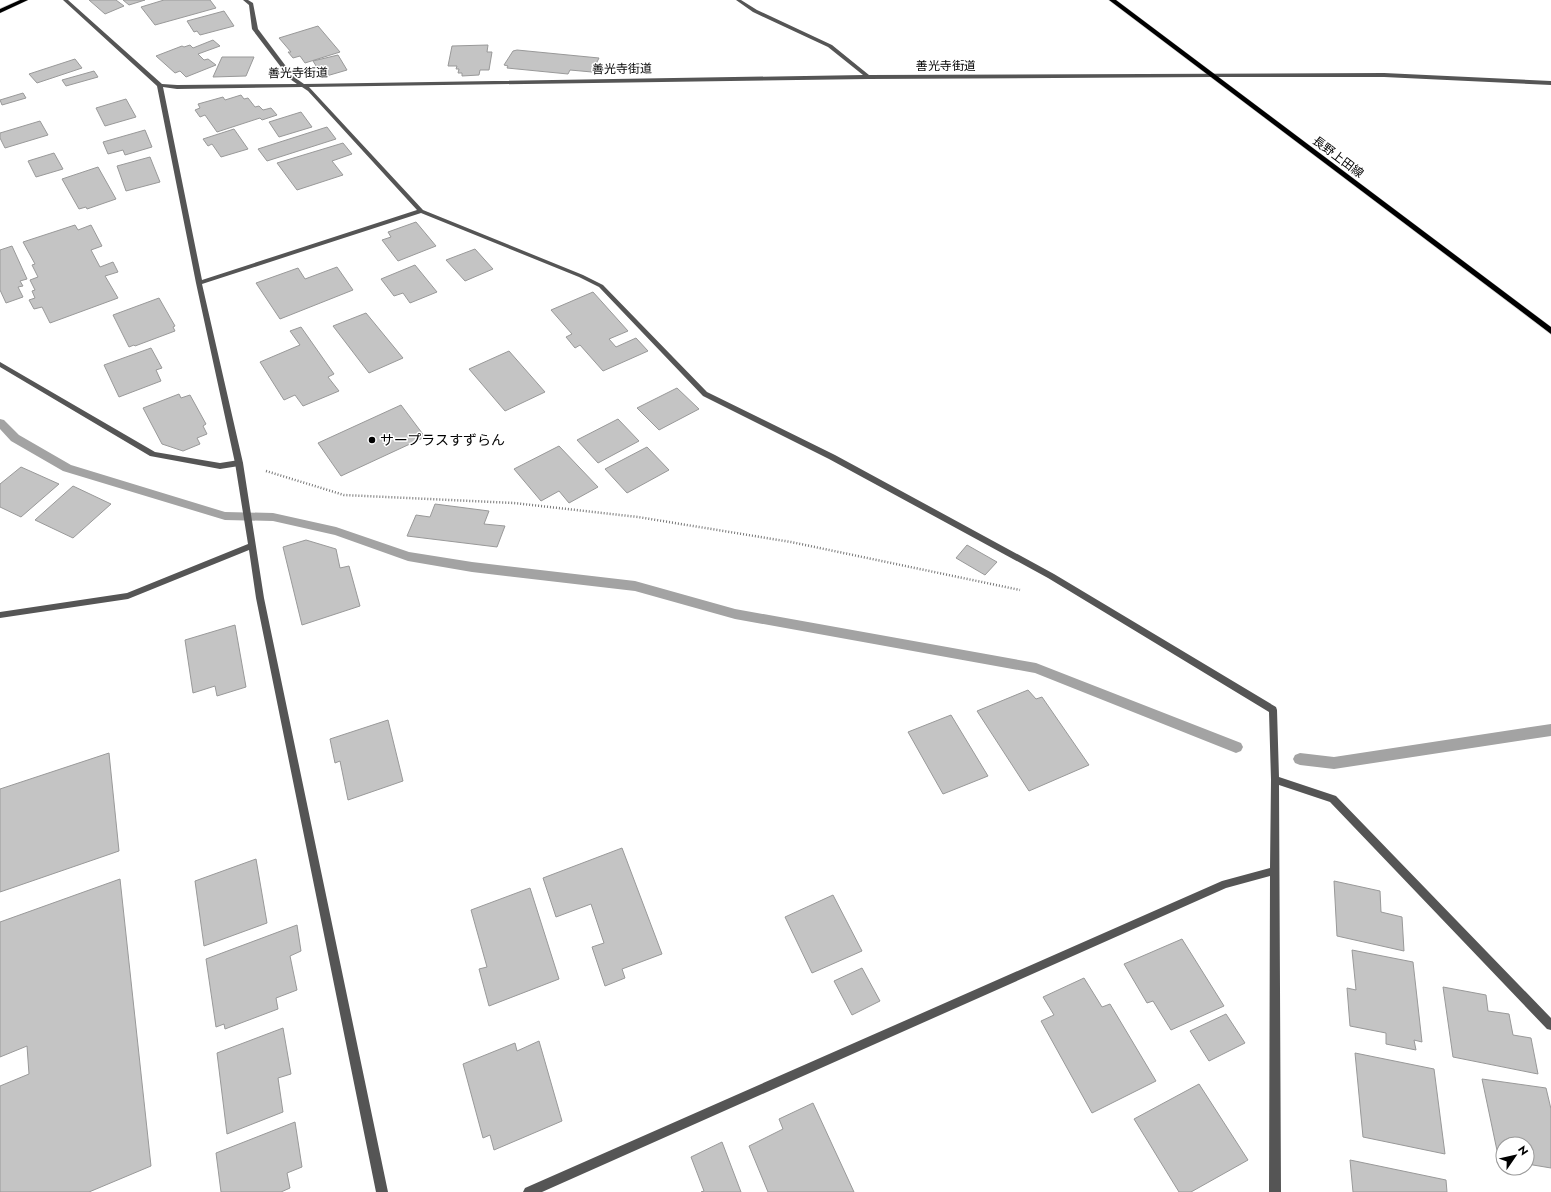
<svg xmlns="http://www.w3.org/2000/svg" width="1551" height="1192" viewBox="0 0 1551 1192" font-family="Jost,'Noto Sans JP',sans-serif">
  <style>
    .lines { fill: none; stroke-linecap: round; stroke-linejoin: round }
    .stream { fill: #a3a3a3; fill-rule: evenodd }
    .building { fill: #c4c4c4; stroke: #999 }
    .primary-casing { stroke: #dbdbdb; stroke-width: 1 }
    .path { stroke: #777; stroke-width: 2.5; stroke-dasharray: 1 2; stroke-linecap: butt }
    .lane { fill: #555; fill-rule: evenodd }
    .street { fill: #555; fill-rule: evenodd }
    .primary { fill: #000; fill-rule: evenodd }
    .poi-dot { fill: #000; stroke: #fff; stroke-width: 1.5 }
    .labels { text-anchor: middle; stroke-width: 3; stroke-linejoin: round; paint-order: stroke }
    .far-street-label { font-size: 12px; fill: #000; stroke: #fff }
    .poi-label { font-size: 14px; fill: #000; stroke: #fff; text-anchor: start }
  </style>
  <rect width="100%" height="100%" fill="#fff"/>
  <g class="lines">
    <path class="stream" d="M0,419L4,420L19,435L71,465L225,512L273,513L336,527L409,552L472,562L635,581L735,609L1036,663L1241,743L1243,747L1241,751L1236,753L1035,673L735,619L635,591L472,572L408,561L335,535L273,521L225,520L63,471L11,441L0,429Z
      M1551,724V736L1334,769L1300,765L1295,763L1293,759L1295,755L1300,753L1334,757Z"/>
  </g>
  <path class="building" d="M89,0H116L124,6L105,14Z
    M123,0H145L129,5Z
    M164,0H210L216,8L155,25L141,7Z
    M224,11L234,26L200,35L197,31L194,32L187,21Z
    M318,26L340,52L305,63L300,56L293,58L288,52H291L279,38Z
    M213,40L220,46L198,54L204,60L208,59L216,65L186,77L180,71L175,73L156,56L182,46L184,47L190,45L193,48Z
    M488,45L487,52H492L489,70H480L479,75L462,76V73H458L459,69H456L457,66H448L452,46Z
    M517,50L599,58L592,72L570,70L568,74L507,68L508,66L504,65L513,51Z
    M338,55L347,70L323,77L313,61Z
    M222,57H254L246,76L213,77Z
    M75,59L82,68L37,83L29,74Z
    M94,71L98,77L66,86L62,80Z
    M23,93L26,98L2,105L0,100Z
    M241,95L244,99L248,98L255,107L259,106L263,110L271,108L277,115L262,120L260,118L217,132L205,115L200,117L195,110L200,108L198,104L223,97L225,100Z
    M126,99L136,117L105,126L96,108Z
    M301,112L312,127L279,137L269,122Z
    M40,121L48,135L5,148L0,138V133Z
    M327,127L336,139L267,161L258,149Z
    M234,129L248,149L221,157L212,144L208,146L203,139Z
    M145,130L152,147L125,155L123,150L108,154L103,142Z
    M343,143L352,154L332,161L343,175L297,190L277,163Z
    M54,153L63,169L36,177L28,161Z
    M150,157L160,182L126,191L117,166Z
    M98,167L116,199L87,209L86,207L79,209L62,179Z
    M416,222L436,246L398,261L382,240L391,237L388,232Z
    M75,225L78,230L91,225L102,246L91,250L100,267L113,262L118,272L105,276L118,298L50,323L42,307L34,309L29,300L35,298L32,291L35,290L30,280L38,277L32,265L35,264L23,242Z
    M12,246L27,279L20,281L23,286L18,287L23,297L6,303L0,290V250Z
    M475,249L493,269L465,281L446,260Z
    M415,265L437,292L410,303L403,293L394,296L381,279Z
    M337,267L353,290L280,319L256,283L298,268L305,279Z
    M593,292L628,331L609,339L616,347L636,338L648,351L603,371L580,345L575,348L566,337L572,334L551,310Z
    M159,298L175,326L173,327L175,331L135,346L134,345L129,347L113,315Z
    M366,313L403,358L369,373L333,326Z
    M301,327L334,374L328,377L339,391L303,406L295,395L284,400L260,362L300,345L290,331Z
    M151,348L162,368L156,370L161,381L119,397L104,365Z
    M509,351L545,392L505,411L469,369Z
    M677,388L699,409L659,430L637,408Z
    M179,394L181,398L190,395L206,424L203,426L207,434L197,438L200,444L183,451L162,444L143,408Z
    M401,405L425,437L341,476L318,443Z
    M618,419L639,441L598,463L577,440Z
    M559,446L598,487L569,503L559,491L541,501L514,469Z
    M647,447L669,470L627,493L605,469Z
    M21,467L59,484L21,517L0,507V484Z
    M73,486L111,504L73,538L35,520Z
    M435,504L489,511L484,524L505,526L497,547L407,536L416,515L430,517Z
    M306,540L336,549L340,568L349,566L360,606L302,625L283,547Z
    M967,545L997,562L985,575L956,558Z
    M235,625L246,687L217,696L215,686L193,693L185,640Z
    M1028,690L1036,699L1042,697L1089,765L1029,791L977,711Z
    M951,715L988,776L943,794L908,732Z
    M388,720L403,781L348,800L340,761L335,763L330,739Z
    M109,753L119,851L0,892V789Z
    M622,848L662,954L622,969L625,978L605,986L592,947L604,943L591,904L556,917L543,878Z
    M256,859L267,923L204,946L195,881Z
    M120,879L151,1166L89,1192H0V1086L29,1074L27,1046L0,1057V922Z
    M1334,881L1380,891L1381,912L1402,917L1404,951L1337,936Z
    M530,888L559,979L489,1006L479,969L487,967L471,910Z
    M833,895L862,951L812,973L785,917Z
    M297,925L301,951L290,956L297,990L276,998L278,1009L225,1029L224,1024L216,1027L206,959Z
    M1182,939L1224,1006L1171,1030L1153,1001L1147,1003L1124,964Z
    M1352,950L1413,962L1422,1042L1414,1040L1416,1050L1386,1044V1033L1350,1026L1347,988L1356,990Z
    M862,968L880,1001L852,1015L834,981Z
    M1084,978L1102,1007L1110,1004L1156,1081L1092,1113L1041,1021L1054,1015L1043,997Z
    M1443,987L1486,995L1488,1011L1509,1014L1513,1035L1531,1038L1538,1074L1453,1057Z
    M1226,1014L1245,1043L1209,1061L1190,1031Z
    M283,1028L291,1074L278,1078L283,1112L227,1134L217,1053Z
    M539,1041L562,1121L494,1150L490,1135L483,1138L463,1064L515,1043L517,1051Z
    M1355,1053L1434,1069L1445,1154L1363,1137Z
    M1482,1079L1546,1088L1551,1109V1168L1527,1164V1144H1503V1161L1499,1160Z
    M1199,1084L1248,1160L1191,1192H1179L1134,1119Z
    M813,1103L854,1192H768L749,1146L783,1129L779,1119Z
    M295,1122L302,1167L287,1173L290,1188L281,1192H221L216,1153Z
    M722,1142L741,1192H701L704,1191L691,1157Z
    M1350,1160L1446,1180L1447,1192H1353Z"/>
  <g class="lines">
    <defs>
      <path id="primary" d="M20,0H28L0,13V9Z
        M1109,0H1116L1551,327V334Z"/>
    </defs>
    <use href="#primary" class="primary-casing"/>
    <path class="path" d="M266,471L344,495L514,503L638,517L791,542L1020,590"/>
    <path class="lane" d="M0,362L155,452L220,463L239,460L243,463L239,466L220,469L150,456L0,367Z"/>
    <path class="street" d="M63,0H68L162,84L177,85L297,84L290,79L252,29L249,5L243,0H248L253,3L258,29L294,77L304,84L863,75L828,47L753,12L736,0H741L757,10L832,45L869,75L1384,73L1551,81V85L1384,77H1212L868,79L309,87L423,210L583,275L603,285L707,392L835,455L1054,574L1276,707L1277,710L1279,777L1336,796L1551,1018V1030L1547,1029L1330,802L1279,785L1281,1192H1269L1270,876L1226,888L542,1192H523L525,1188L1222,881L1270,868L1271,780L1269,712L1048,578L829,459L703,396L599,287L579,277L421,213L202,284L243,463L264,598L388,1192H376L256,598L249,550L128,599L0,618V612L127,593L248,544L235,463L196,283L157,86ZM163,87L177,89L302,87L308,91L417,210L202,280Z"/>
    <use href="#primary" class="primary"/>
  </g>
  <circle class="poi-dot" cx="372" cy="440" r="4"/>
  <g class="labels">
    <g class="far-street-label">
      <text x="946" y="70">善光寺街道</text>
      <text transform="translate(622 69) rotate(-1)" y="4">善光寺街道</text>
      <text transform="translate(298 73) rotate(-1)" y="4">善光寺街道</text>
      <text transform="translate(1338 157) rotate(37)" y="4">長野上田線</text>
    </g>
    <g class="poi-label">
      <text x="380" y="445">サープラスすずらん</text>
    </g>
  </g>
  <g transform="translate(1515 1156) rotate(56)"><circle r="19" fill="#ffffff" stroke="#999999"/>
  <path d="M0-3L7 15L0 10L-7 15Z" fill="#000000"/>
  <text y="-6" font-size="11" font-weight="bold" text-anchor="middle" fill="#000000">N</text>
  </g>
</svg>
